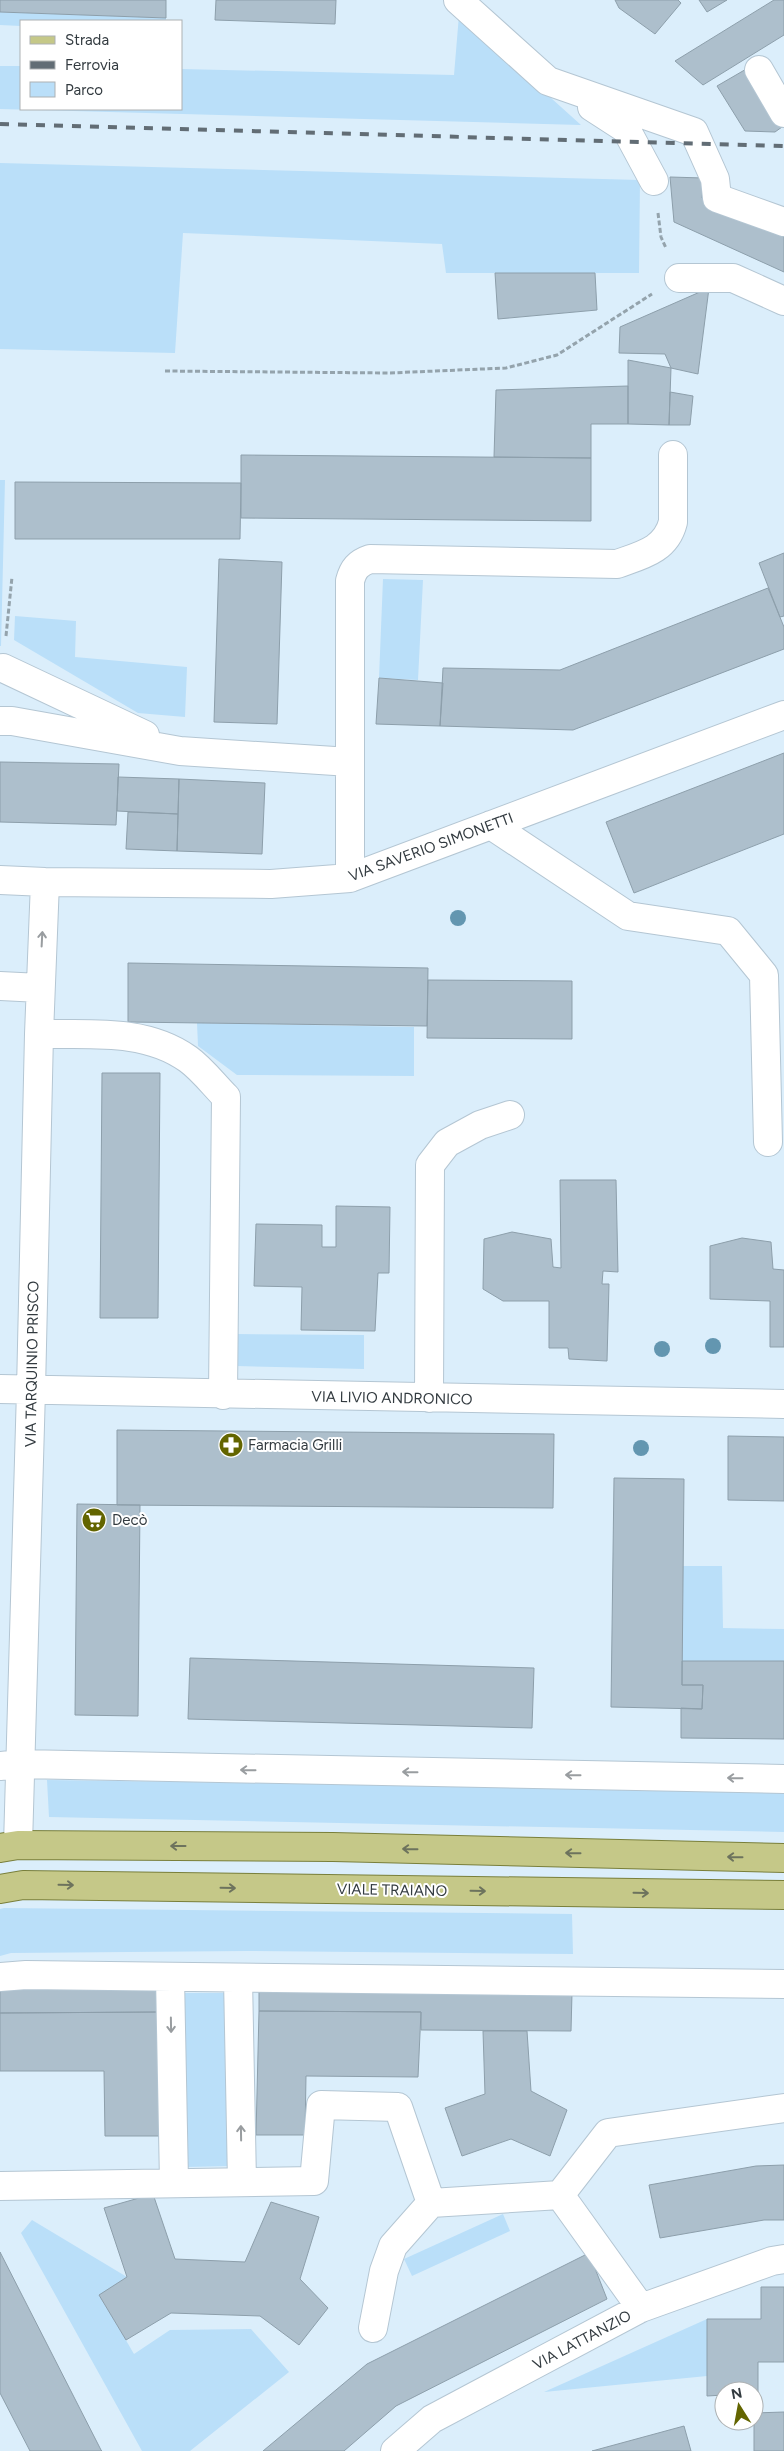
<svg xmlns="http://www.w3.org/2000/svg" width="784" height="2451" viewBox="0 0 784 2451" font-family="Figtree,sans-serif">
  <style>
    .green { fill: #badff9 }
    .building { fill: #adbfcc; stroke: #8d9fab }
    .lines { fill: none; stroke-linecap: round; stroke-linejoin: round }
    .minor-casing { stroke: #b4c6d3; stroke-width: 30 }
    .major-casing { stroke: #797f3b; stroke-width: 30 }
    .path { stroke: #94a3ac; stroke-width: 3; stroke-dasharray: 5 2.5; stroke-linecap: butt }
    .minor { stroke: #fff; stroke-width: 28 }
    .major { stroke: #c5c888; stroke-width: 28 }
    .rail { stroke: #626d75; stroke-width: 4; stroke-dasharray: 9 9; stroke-linecap: butt }
    .tree { fill: #6396b0 }
    .oneway { stroke: #999da0 }
    .oneway2 { stroke: #6d735d }
    .labels { text-anchor: middle; stroke-width: 4; stroke-linejoin: round; paint-order: stroke }
    .street-label { font-size: 15px; fill: #333b40; stroke: #fff }
    .poi-label { font-size: 15px; fill: #333b40; stroke: #fff; text-anchor: start }
  </style>
  <rect width="100%" height="100%" fill="#dbeefb"/>
  <path class="green" d="M0,12L166,18V21H21V26L0,25Z
    M459,15L581,125L0,109V66H21V109H181V69L454,75Z
    M0,163L640,180L639,273H446L442,244L183,233L175,353L0,349Z
    M0,480H5L1,646H0Z
    M383,579L423,580L418,680L379,678Z
    M15,616L76,621L75,657L187,667L185,717L138,713L14,640Z
    M197,1023L414,1027V1076L237,1075L198,1046Z
    M236,1334L364,1335V1369L236,1366Z
    M683,1566H722L723,1628L784,1629V1661H682Z
    M47,1780L784,1791V1832L49,1817Z
    M4,1908L572,1914L573,1954L246,1951L11,1953L0,1956V1909Z
    M183,1993H227L230,2166L186,2167Z
    M503,2214L510,2231L412,2276L404,2259Z
    M32,2220L127,2277L100,2296L134,2354L170,2330L251,2329L289,2372L190,2451H142L21,2233Z
    M707,2319V2376L544,2392Z"/>
  <path class="building" d="M0,0H166V18L0,12Z
    M216,0H336L335,24L215,20Z
    M615,0H678L681,3L655,34L619,8Z
    M699,0H727L707,12Z
    M774,0H784V35L703,85L675,61Z
    M748,68L782,127L775,132L745,131L717,86Z
    M670,177L703,178L702,198L784,231V272L674,222Z
    M495,273H595L597,310L498,319Z
    M709,288L698,374L671,368L665,354L619,353L620,327Z
    M628,360L671,368L669,425L628,424Z
    M628,386V424H591V458L494,457L496,390Z
    M670,392L693,396L690,425H669Z
    M241,455L591,458V521L241,518Z
    M15,482L241,483L240,539H15Z
    M784,553V616L780,617L759,563Z
    M219,559L282,562L277,724L214,722Z
    M768,588L784,627V649L573,730L440,726L443,668L560,670Z
    M379,678L443,683L440,726L376,724Z
    M784,753V834L634,893L606,822Z
    M0,762L119,764L116,825L0,822Z
    M118,777L179,779L178,814L117,811Z
    M179,779L265,783L262,854L177,851Z
    M128,812L178,814L177,851L126,849Z
    M128,963L428,968L427,1026L128,1022Z
    M428,980L572,981V1039L427,1038Z
    M102,1073H160L158,1318H100Z
    M560,1180H616L618,1272L603,1271L602,1284H609L607,1361L569,1359L568,1348H549V1301H503L483,1289L484,1239L512,1232L551,1239L553,1267L561,1268Z
    M336,1206L390,1207L389,1273H378L375,1331L301,1330L302,1287L254,1286L256,1224L322,1225V1247H336Z
    M742,1238L771,1242L773,1269L784,1270V1347H770V1301L710,1299V1246Z
    M117,1430L554,1434L553,1508L117,1505Z
    M728,1436L784,1437V1501L728,1500Z
    M614,1478L684,1479L682,1685H703L702,1709L611,1707Z
    M77,1504L140,1505L138,1716L75,1715Z
    M190,1658L534,1668L532,1728L188,1719Z
    M682,1661H784V1739L681,1738V1708L702,1709L703,1685H682Z
    M0,1989H157L160,2012L0,2013Z
    M259,1989L572,1993L571,2031L421,2030V2012L259,2011Z
    M259,2011L421,2012L418,2077L306,2076L305,2135H256Z
    M160,2012V2136H105L104,2071H0V2013Z
    M483,2031H527L531,2091L567,2110L550,2156L511,2139L462,2156L445,2108L485,2094Z
    M784,2165V2220H764L660,2238L649,2185L756,2166Z
    M153,2194L175,2259L245,2262L271,2202L319,2217L300,2279L328,2308L299,2345L260,2316L171,2313L126,2340L99,2295L127,2277L104,2208Z
    M0,2252L101,2450L102,2451H30L0,2393Z
    M589,2253L607,2299L396,2406L344,2451H263L367,2364Z
    M761,2287H784V2362H758V2395H754V2391H724V2395L707,2396V2319H761Z
    M784,2412V2451H754V2413Z
    M684,2426L691,2451H592Z"/>
  <g class="lines">
    <defs>
      <path id="minor" d="M458,0L548,81L694,132L715,179L717,198L784,222
        M759,70L784,113
        M592,107L626,129L654,181
        M679,278H733L784,301
        M3,668L145,735
        M0,721H12L180,751L350,762
        M491,825L628,916L728,931L764,975L768,1142
        M350,878V581C353,569 358,563 370,559L617,564C642,555 666,550 673,522V455
        M0,880L45,882L271,884L350,878L784,715
        M0,986L40,988
        M39,1034C89,1035 145,1028 188,1059C202,1069 214,1085 226,1097L223,1395
        M0,1389L784,1404
        M429,1398L430,1165L447,1143L480,1125L510,1115
        M0,1766L20,1764L784,1779
        M18,1845L31,1390L39,1034L45,882
        M0,1977L26,1975L784,1984
        M170,1977L174,2182
        M238,1978L242,2182
        M0,2186L314,2181L321,2105L398,2107L431,2203L560,2195L608,2133L784,2108
        M560,2195L641,2308
        M373,2328L384,2271L393,2246L431,2203
        M395,2451L432,2419L641,2308L772,2261L784,2259"/>
      <path id="major" d="M0,1848L18,1845L333,1847L784,1858
        M0,1889L23,1885L784,1895"/>
    </defs>
    <use href="#minor" class="minor-casing"/>
    <use href="#major" class="major-casing"/>
    <path class="path" d="M658,213L661,237L666,248
      M165,371L389,373L506,368L557,355L652,294
      M6,636L12,577"/>
    <use href="#minor" class="minor"/>
    <use href="#major" class="major"/>
    <path class="rail" d="M0,124L784,146"/>
  </g>
  <g class="tree">
    <circle cx="458" cy="918" r="8"/>
    <circle cx="713" cy="1346" r="8"/>
    <circle cx="662" cy="1349" r="8"/>
    <circle cx="641" cy="1448" r="8"/>
  </g>
  <defs><path id="oneway-shaft" d="M-6 0H5M1.5-3L5.5 0L1.5 3" fill="none" stroke-width="1.6" stroke-linecap="round" stroke-linejoin="round" transform="scale(1.25)"/></defs>
  <g class="oneway">
    <use href="#oneway-shaft" transform="translate(42 939) rotate(-87)"/>
    <use href="#oneway-shaft" transform="translate(248 1770) rotate(-179)"/>
    <use href="#oneway-shaft" transform="translate(410 1772) rotate(-179)"/>
    <use href="#oneway-shaft" transform="translate(573 1775) rotate(-179)"/>
    <use href="#oneway-shaft" transform="translate(735 1778) rotate(-179)"/>
    <use href="#oneway-shaft" transform="translate(171 2025) rotate(89)"/>
    <use href="#oneway-shaft" transform="translate(241 2133) rotate(-91)"/>
  </g>
  <g class="oneway2">
    <use href="#oneway-shaft" transform="translate(178 1846) rotate(-180)"/>
    <use href="#oneway-shaft" transform="translate(410 1849) rotate(-179)"/>
    <use href="#oneway-shaft" transform="translate(573 1853) rotate(-179)"/>
    <use href="#oneway-shaft" transform="translate(735 1857) rotate(-179)"/>
    <use href="#oneway-shaft" transform="translate(66 1885) rotate(1)"/>
    <use href="#oneway-shaft" transform="translate(228 1888) rotate(1)"/>
    <use href="#oneway-shaft" transform="translate(478 1891) rotate(1)"/>
    <use href="#oneway-shaft" transform="translate(641 1893) rotate(1)"/>
  </g>
  <defs>
    <symbol id="pharmacy-disc" viewBox="-11 -11 22 22"><circle r="9.5" fill="#636500" stroke="#fff"/><path d="M-2-6h4v4h4v4h-4v4h-4v-4h-4v-4h4Z" fill="#fff"/></symbol>
    <symbol id="supermarket-disc" viewBox="-11 -11 22 22"><circle r="9.5" fill="#636500" stroke="#fff"/><path d="M-6-5.5h2.5l.6 2H6L4.5 2H-2.5L-4.4-4H-6ZM-1.5 3.2a1.3 1.3 0 1 0 .1 0ZM3 3.2a1.3 1.3 0 1 0 .1 0Z" fill="#fff"/></symbol>
  </defs>
  <g fill-rule="evenodd">
    <use href="#pharmacy-disc" x="217" y="1431" width="28" height="28"/>
    <use href="#supermarket-disc" x="80" y="1506" width="28" height="28"/>
  </g>
  <g class="labels">
    <g class="street-label">
      <text transform="translate(431 847) rotate(-20)" y="5">VIA SAVERIO SIMONETTI</text>
      <text transform="translate(32 1364) rotate(-89)" y="5">VIA TARQUINIO PRISCO</text>
      <text transform="translate(392 1398) rotate(1)" y="5">VIA LIVIO ANDRONICO</text>
      <text transform="translate(392 1890) rotate(1)" y="5">VIALE TRAIANO</text>
      <text transform="translate(582 2340) rotate(-28)" y="5">VIA LATTANZIO</text>
    </g>
    <g class="poi-label">
      <text x="248" y="1450">Farmacia Grilli</text>
      <text x="112" y="1525">Decò</text>
    </g>
  </g>
  <rect x="20" y="20" width="162" height="90" fill="#ffffff" stroke="#adb1b3"/>
  <rect x="30" y="36" width="25" height="8" fill="#c5c888" stroke="#adb1b3"/>
  <text x="65" y="45" font-size="15" fill="#333b40">Strada</text>
  <rect x="30" y="61" width="25" height="8" fill="#626d75" stroke="#adb1b3"/>
  <text x="65" y="70" font-size="15" fill="#333b40">Ferrovia</text>
  <rect x="30" y="82" width="25" height="15" fill="#badff9" stroke="#adb1b3"/>
  <text x="65" y="95" font-size="15" fill="#333b40">Parco</text>
  <g transform="translate(739 2406) rotate(349)"><circle r="24" fill="#ffffff" stroke="#adb1b3"/>
  <path d="M0-4L9 19L0 12L-9 19Z" fill="#636500"/>
  <text y="-8" font-size="14" font-weight="bold" text-anchor="middle" fill="#333b40">N</text>
  </g>
</svg>
